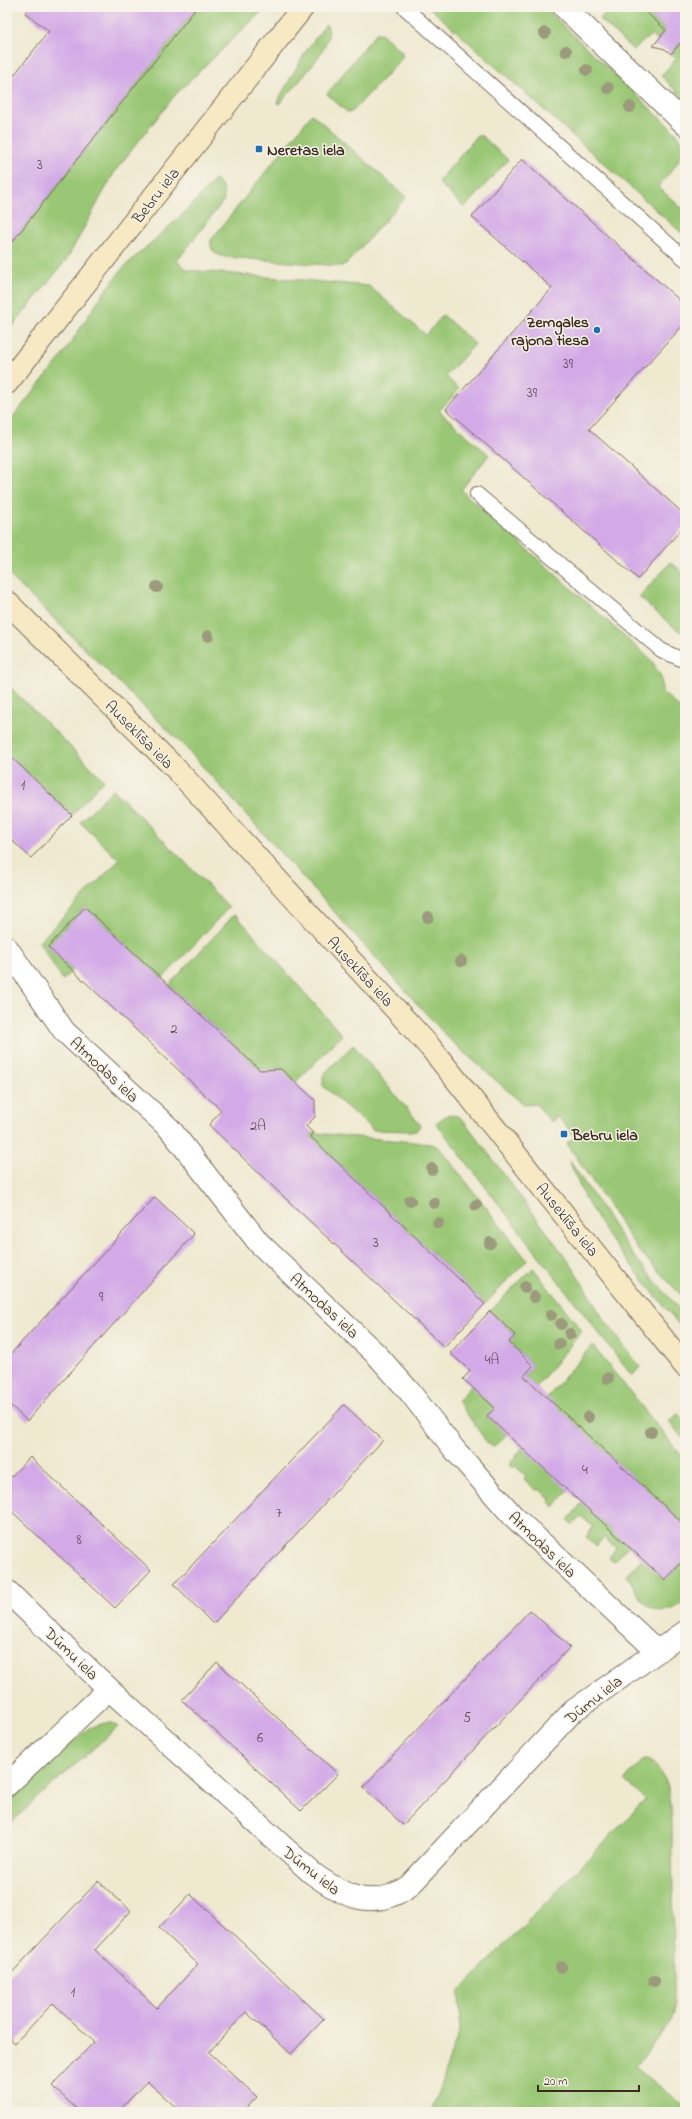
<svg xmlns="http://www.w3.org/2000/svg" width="692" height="2119" viewBox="0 0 692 2119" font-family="'Indie Flower',sans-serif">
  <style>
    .green { fill: #9ac775; stroke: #6a784a }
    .building { fill: #d3aae7 }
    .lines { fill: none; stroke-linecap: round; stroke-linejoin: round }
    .lane-casing { stroke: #7a6d5c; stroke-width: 16 }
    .street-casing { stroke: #7a6d5c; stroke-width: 24 }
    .secondary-casing { stroke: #7a6d5c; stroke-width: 24 }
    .lane { stroke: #fff; stroke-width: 14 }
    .street { stroke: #fff; stroke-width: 22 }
    .secondary { stroke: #f7e9c3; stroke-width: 22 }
    .tree { fill: #9c9a7c }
    .poi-dot { fill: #1f6fb2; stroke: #f7f3e8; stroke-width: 1.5 }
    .labels { text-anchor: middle; stroke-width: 3; stroke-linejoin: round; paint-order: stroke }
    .number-label { font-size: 14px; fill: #614a50 }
    .poi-label { font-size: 16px; font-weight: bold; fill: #3b2a1e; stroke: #f7f3e8; text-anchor: start }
    .street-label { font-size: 16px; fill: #3b2a1e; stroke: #f7f3e8 }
  </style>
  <rect width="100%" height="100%" fill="#f7f3e8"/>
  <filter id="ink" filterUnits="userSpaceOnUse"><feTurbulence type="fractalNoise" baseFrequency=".025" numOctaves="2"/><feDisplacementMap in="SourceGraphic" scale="8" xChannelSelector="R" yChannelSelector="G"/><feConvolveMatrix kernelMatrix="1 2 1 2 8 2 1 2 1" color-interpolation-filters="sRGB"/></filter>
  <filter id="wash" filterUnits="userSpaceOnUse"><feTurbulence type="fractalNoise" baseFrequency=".012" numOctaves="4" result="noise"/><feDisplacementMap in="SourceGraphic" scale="16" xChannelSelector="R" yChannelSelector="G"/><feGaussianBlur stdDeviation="0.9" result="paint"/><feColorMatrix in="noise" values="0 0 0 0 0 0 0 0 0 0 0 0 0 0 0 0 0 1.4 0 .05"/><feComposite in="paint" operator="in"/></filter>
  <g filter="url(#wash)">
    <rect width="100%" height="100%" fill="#efe9d0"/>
    <path class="green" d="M197,7H262L261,12L176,94L115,171L67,259L7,333V245L9,246Z
      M429,7H544L679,136C690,156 669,172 658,187L685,211V236Z
      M611,7H640L666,30L657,41L651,35L633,50L600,19Z
      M326,24C341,40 291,90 279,104L277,102L306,51Z
      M376,33H381L402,52V58L352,112H347L327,94Z
      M680,43L685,47V99L661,76L676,59L671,54Z
      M312,114L406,197L347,263L341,266L226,257C216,255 210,252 211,240Z
      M477,136H482L508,160L464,208L438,182Z
      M215,180L223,188L224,200L177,261L187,270L369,286L426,335L443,315L475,344L446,376L459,389L439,411L489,455L461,490L652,661L661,677L662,692L685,713V1299L638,1250L567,1143L575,1137L559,1117L551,1122L536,1104L524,1105L450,1040L185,747L7,573V424L60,359L102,295L123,268L183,214Z
      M671,562L685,575V634L676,629L639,597Z
      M11,688L104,780L72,815L7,753V692Z
      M113,789L229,907L162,979L85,907L48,947L72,970L63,980L39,942L119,860L80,822Z
      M235,914L342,1035L295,1083L260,1070L169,985Z
      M353,1045L419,1123L420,1126L416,1131L373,1130L323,1086V1075Z
      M447,1115L458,1116L464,1121L570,1263L603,1318L640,1367L632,1376L436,1123Z
      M313,1133L424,1143L435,1145L442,1151L527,1260L485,1304L310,1136Z
      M569,1160L633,1255L685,1316V1332L610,1239L584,1197Z
      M533,1268L582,1331L536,1387L524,1376L533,1366L509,1342L515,1335L490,1311Z
      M592,1345L685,1460V1525L547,1398Z
      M471,1386L495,1408L487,1416L507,1434L494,1446L488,1444L458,1401Z
      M678,1414L685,1421V1441L669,1421Z
      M522,1448L568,1490L554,1507L549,1502L551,1499L539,1489L537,1491L524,1479L526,1476L515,1466L512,1468L509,1465Z
      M582,1503L628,1546L613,1562L609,1558L616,1548L604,1538L596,1546L586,1537L593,1527L581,1516L573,1525L568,1520Z
      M642,1558L666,1580L685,1559V1602C654,1624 641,1601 627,1576Z
      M105,1723H112L118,1727L38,1797L7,1827V1804L82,1733L89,1728Z
      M646,1760C657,1763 665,1777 668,1788C673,1809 672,1832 672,1854C674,1907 674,1960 674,2013L671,2021L635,2067L685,2106V2112H431L460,2029L459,1992L645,1800L625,1780L642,1761Z"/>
    <g id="blocks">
      <path class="building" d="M30,7H197L9,246L7,245V84L49,31L25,13Z
        M640,7H685V47L680,43L671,54L665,49L653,46L666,30Z
        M522,159L685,305V323L589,429L685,515V525L638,579L446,409L552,288L472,217Z
        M7,753L72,815L31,858L7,836Z
        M85,907L260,1070L281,1069L315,1100V1117L306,1126L313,1133L310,1136L485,1304L444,1347L267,1181L209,1125L221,1110L48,947Z
        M155,1197L194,1234L27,1421L7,1402V1358Z
        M490,1311L515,1335L509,1342L533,1366L524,1376L685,1525V1559L665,1580L487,1416L495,1408L463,1379L470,1371L450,1353Z
        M344,1405L383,1440L213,1624L174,1584Z
        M30,1457L151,1570L115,1608L7,1507V1481Z
        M530,1610L570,1647L403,1825L363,1787Z
        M217,1662L338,1774L301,1811L182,1700Z
        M98,1881L131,1911L95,1950L157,2008L198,1964L159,1928L190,1894L324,2019L291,2054L246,2012L209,2052L257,2097L243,2112H181L147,2081L118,2112H80L52,2086L94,2042L53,2003L15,2043L7,2036V1978Z"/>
    </g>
  </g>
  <g filter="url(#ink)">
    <use href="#blocks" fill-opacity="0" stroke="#7a6d5c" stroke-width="1"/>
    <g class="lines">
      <defs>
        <path id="lane" d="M404,7L685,259
          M477,494L661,650L685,661"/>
        <path id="street" d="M564,7L685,124
          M7,948L64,1031L170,1129L259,1243L377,1355L409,1391L454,1449L513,1516L657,1651
          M7,1591L109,1689L312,1873C344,1896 372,1912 409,1886L573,1711L685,1632
          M7,1785L109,1689"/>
        <path id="secondary" d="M7,383L303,7
          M7,602L177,770L430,1047L685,1366"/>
      </defs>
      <use href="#lane" class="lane-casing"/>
      <use href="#street" class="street-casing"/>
      <use href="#secondary" class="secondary-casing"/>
      <use href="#lane" class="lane"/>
      <use href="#street" class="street"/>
      <use href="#secondary" class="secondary"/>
    </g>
    <g class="tree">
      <circle cx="545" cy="33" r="6"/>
      <circle cx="566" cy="51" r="6"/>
      <circle cx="587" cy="70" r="6"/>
      <circle cx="608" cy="88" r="6"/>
      <circle cx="630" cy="107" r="6"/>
      <circle cx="157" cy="587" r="6"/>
      <circle cx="208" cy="636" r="6"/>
      <circle cx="428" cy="917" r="6"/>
      <circle cx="461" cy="961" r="6"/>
      <circle cx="432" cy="1169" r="6"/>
      <circle cx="410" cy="1201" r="6"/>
      <circle cx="434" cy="1203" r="6"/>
      <circle cx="476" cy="1205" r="6"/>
      <circle cx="438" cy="1223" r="6"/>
      <circle cx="490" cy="1243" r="6"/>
      <circle cx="525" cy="1287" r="6"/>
      <circle cx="534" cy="1297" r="6"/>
      <circle cx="551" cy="1315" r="6"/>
      <circle cx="561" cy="1324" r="6"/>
      <circle cx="570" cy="1334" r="6"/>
      <circle cx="559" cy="1344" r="6"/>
      <circle cx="608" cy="1378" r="6"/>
      <circle cx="588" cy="1417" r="6"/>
      <circle cx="651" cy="1432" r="6"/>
      <circle cx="561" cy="1967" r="6"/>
      <circle cx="654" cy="1981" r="6"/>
    </g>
  </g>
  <g class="poi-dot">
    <rect x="255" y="145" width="8" height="8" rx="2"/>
    <circle cx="597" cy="330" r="4"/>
    <rect x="560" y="1130" width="8" height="8" rx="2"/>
  </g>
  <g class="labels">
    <g class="number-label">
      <text x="40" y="169">3</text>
      <text x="568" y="368">39</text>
      <text x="532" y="397">39</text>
      <text x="23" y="789">1</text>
      <text x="174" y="1033">2</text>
      <text x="258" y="1130">2A</text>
      <text x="376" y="1247">3</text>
      <text x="101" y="1301">9</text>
      <text x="492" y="1364">4A</text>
      <text x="585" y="1474">4</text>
      <text x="279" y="1517">7</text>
      <text x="79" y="1544">8</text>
      <text x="467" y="1722">5</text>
      <text x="260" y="1742">6</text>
      <text x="73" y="1996">1</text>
    </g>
    <g class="poi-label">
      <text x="267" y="155">Neretas iela</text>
      <text x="589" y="327" text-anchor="end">Zemgales<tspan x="589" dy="18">rajona tiesa</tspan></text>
      <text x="572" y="1140">Bebru iela</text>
    </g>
    <g class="street-label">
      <text transform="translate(155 195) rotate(-52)" y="6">Bebru iela</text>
      <text transform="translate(140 734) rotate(45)" y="6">Auseklīša iela</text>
      <text transform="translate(361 971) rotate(47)" y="6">Auseklīša iela</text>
      <text transform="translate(105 1069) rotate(43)" y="6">Atmodas iela</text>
      <text transform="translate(568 1219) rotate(51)" y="6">Auseklīša iela</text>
      <text transform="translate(325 1305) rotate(43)" y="6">Atmodas iela</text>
      <text transform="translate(543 1544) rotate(44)" y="6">Atmodas iela</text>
      <text transform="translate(72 1653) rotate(44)" y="6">Dūmu iela</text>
      <text transform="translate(593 1699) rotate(-38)" y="6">Dūmu iela</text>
      <text transform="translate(312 1870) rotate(38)" y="6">Dūmu iela</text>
    </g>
  </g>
  <rect width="692" height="2119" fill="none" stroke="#f7f3e8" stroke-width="24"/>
  <path d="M538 2085v6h101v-6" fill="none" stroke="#3b2a1e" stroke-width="2"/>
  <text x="544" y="2085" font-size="12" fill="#3b2a1e" stroke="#f7f3e8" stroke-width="3" paint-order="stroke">20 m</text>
</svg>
